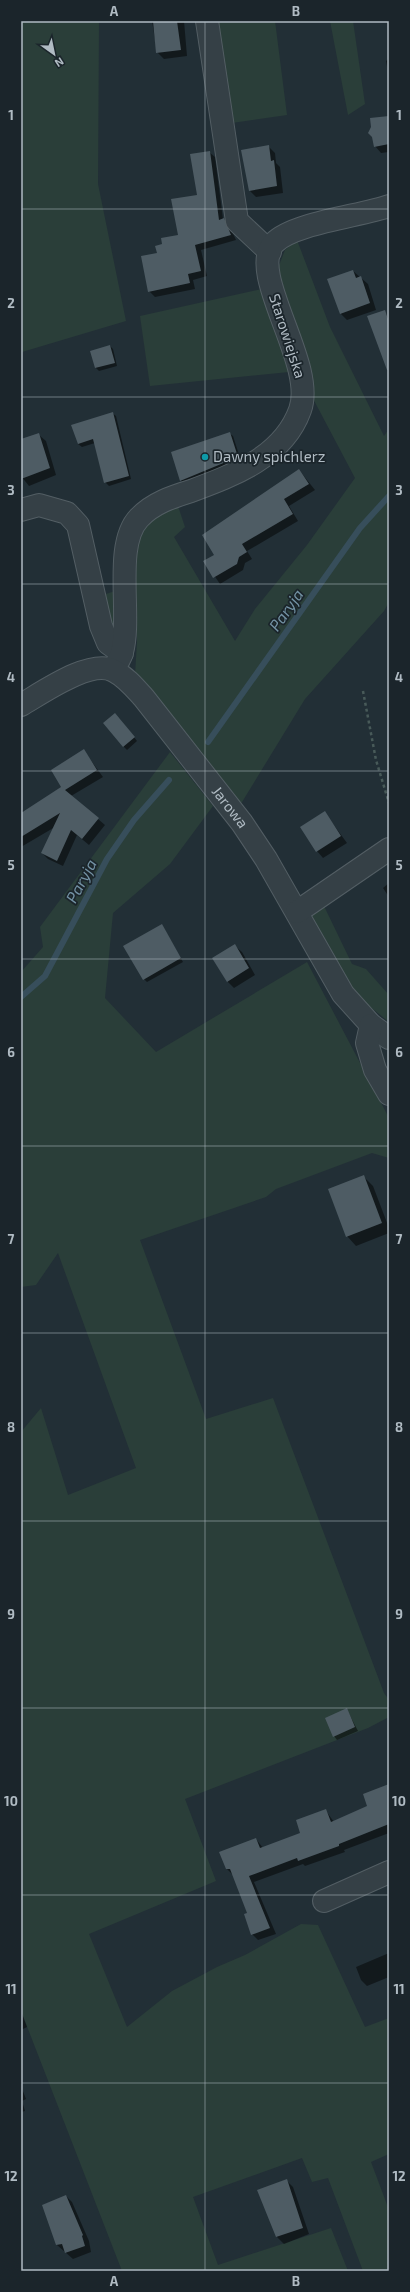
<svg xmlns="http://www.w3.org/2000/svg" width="410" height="2292" viewBox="0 0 410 2292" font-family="'Exo 2',sans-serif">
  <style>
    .green { fill: #2a3e39 }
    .shadow { fill: #0007 }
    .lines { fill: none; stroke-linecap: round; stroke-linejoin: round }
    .stream { stroke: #374e5b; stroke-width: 6 }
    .building { fill: #4e5c64 }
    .minor-casing { stroke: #535e64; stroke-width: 24 }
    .path { stroke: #485a59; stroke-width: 2.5; stroke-dasharray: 3 3; stroke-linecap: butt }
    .minor { stroke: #354046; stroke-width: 22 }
    .grid { fill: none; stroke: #b0bbc3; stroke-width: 1; stroke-opacity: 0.55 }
    .culture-dot { fill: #0f9aa8; stroke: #1b252b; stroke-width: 1.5 }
    .labels { text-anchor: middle; stroke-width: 3.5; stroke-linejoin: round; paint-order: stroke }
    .street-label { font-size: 15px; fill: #b0bbc3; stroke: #1b252b }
    .poi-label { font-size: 15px; fill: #b0bbc3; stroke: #1b252b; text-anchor: start }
    .water-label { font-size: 16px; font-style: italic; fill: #7392a4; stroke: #1b252b }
    .neatline { fill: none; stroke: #b0bbc3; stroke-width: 1.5 }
    .grid-label { font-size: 13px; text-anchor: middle; font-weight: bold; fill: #b0bbc3 }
  </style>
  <rect width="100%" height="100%" fill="#222f36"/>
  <path class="green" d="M21,21H99L98,184L126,321L22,352Z
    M213,21H275L287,115L225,124Z
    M330,21H353L365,104L348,115Z
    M297,240L330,327L384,436L389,429V602L384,611L305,699L239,807L135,675L137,642L135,545L147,521L177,503L185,527L174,537L235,641L255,609L307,545L355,478L309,391L276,273L285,250Z
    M262,289L289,372L150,386L140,316Z
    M118,590L116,641L103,595Z
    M170,752L213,806L170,864L113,913L105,998L156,1052L307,962L389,1118V1158L372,1153L276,1189L266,1197L140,1240L206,1419L273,1398L384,1693L389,1700V1717L368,1728L185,1799L216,1881L89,1934L127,2027L172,1991L217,1967L245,1955L301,1924L318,1925L365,2027L389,2018V2154L371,2162L389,2210V2271H363L328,2178L312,2182L302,2158L193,2197L218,2265L331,2228L348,2271H122L21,2011V1432L41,1408L68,1495L136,1468L58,1253L36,1285L21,1287V972L43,947L40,927Z
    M323,904L352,964L366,969L389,995V1022L364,1002L340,973L307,912Z"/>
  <path class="shadow" d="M152,21H184L187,56L164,59L157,52Z
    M389,58V77L386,61Z
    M389,117V152L381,153L375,146L372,127Z
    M268,146L275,153L276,163L280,167L283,193L256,197L250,191Z
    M209,152L215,157L223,219L229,225L236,240L201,250L207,276L193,280L195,289L155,297L149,291L158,254L164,244L179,236L198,196Z
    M353,271L368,284L376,310L347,320L341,314Z
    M384,311L389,318V342Z
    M110,346L113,349L117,366L99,371L95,367Z
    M112,413L116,416L131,479L109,486L105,482L95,443L82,447L78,444Z
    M229,433L233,436L241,461L185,484L181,481L172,453Z
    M39,435L46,441L56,475L29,486L21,476V440Z
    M299,470L315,490L289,506L298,521L247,551L252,559L245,563L243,570L220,584L205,562L216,555Z
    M119,718L137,741L127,750L123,746Z
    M84,751L103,777L71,796L105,825L89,845L77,835L63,866L48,859L42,853L55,827L21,847V807L24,812L62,787Z
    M325,813L347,843L323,858L317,851Z
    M389,883V897L383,888Z
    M162,925L183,962L147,982L144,979Z
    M235,946L242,952L255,975L234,988L227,981Z
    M364,1177L373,1186L389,1228V1233L356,1246L347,1236Z
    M347,1710L358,1731L337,1740L334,1736Z
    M389,1785V1833L344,1850L345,1852L305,1866L303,1864L254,1882L276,1934L258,1940L252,1934L248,1914L233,1875L227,1869L256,1839L263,1848L302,1834L326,1811L334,1822L368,1807Z
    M389,1953V1977L367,1986L361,1980L356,1967Z
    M21,2011L27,2027L21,2030Z
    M21,2086L26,2099L22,2101L25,2111L21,2112Z
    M286,2180L293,2187L309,2234L284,2244L277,2237L259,2190Z
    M66,2196L72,2202L89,2241L91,2252L73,2259L57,2245L43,2205Z"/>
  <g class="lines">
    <path class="stream" d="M208,742L360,528L389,496
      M21,997L45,976L107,859L134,820L169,780"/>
  </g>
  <path class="building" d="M153,21H177L181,50L156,53Z
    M389,116V144L374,147L372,137L368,133L371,127L370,118Z
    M269,145L271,161L274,160L277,186L249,191L241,150Z
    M210,151L219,220L224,218L231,235L195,245L201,271L188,274L190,283L148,292L141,256L157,253L155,246L162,244L161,238L178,235L171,199L197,195L190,154Z
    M353,270L356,278L361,276L370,303L340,314L327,279Z
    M385,310L389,322V370H387L367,316Z
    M110,345L115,363L95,368L90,351Z
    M113,412L129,476L104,483L93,439L78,444L71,425Z
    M230,432L238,457L180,481L171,452Z
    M39,433L50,468L21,479V439Z
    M299,469L309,484L284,499L293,514L242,544L247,552L239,557L237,564L213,578L203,561L214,555L202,535Z
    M115,713L135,737L123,747L103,723Z
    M84,749L97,770L65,790L99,818L82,839L71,830L57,861L41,853L60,813L21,837V813L61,787L51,770Z
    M325,811L341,836L316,852L300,827Z
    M162,924L181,958L143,980L123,946Z
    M235,944L249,968L227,982L212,958Z
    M364,1175L382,1223L346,1237L328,1189Z
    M347,1708L355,1727L333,1737L325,1718Z
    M389,1784V1824L339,1844V1846L298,1861L297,1858L249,1876L270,1928L251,1935L244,1914L247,1913L230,1869H226L219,1852L256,1838L260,1848L300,1833L296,1820L326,1809L331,1822L367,1806L363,1794Z
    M287,2179L303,2228L276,2237L257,2190Z
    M66,2195L83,2235L82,2236L85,2246L65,2253L62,2244L56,2245L42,2205Z"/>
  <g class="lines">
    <defs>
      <g id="minor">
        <path d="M207,21L237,221L270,252"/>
        <path d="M21,510L39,505L67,513L78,525L101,626L108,643L122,653"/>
        <path d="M113,670C116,664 121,658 122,652C132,616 113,545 139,518C153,503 172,497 191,491C234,475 283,457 300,410C317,364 246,273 274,243C293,223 361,216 389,206"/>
        <path id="s1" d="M21,705C42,693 91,658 114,671C126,677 135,688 144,698L242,823L266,859L343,994L371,1025L389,1038"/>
        <path d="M297,912L389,849"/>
        <path d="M371,1025L367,1043L375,1070L389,1094"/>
        <path d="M324,1901L389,1872"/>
      </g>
    </defs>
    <use href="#minor" class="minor-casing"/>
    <path class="path" d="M363,691L376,760L389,803"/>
    <use href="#minor" class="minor"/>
  </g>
  <path class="grid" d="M205,21V2271M21,209H389M21,397H389M21,584H389M21,771H389M21,959H389M21,1146H389M21,1333H389M21,1521H389M21,1708H389M21,1895H389M21,2083H389"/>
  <circle class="culture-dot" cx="205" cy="457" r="4"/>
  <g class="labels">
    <g class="street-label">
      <text transform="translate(287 336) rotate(72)" y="5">Starowiejska</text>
      <text dy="5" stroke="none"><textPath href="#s1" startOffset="282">Jarowa</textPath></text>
    </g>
    <g class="poi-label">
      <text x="213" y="462">Dawny spichlerz</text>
    </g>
    <g class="water-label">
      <text transform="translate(286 610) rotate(-55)" y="6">Paryja</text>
      <text transform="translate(81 881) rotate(-62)" y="6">Paryja</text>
    </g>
  </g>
  <rect width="410" height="2292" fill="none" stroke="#1b252b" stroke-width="44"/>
  <g transform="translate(54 54) rotate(147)" stroke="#1b252b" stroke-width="3" paint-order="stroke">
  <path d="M0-3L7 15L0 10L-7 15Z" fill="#b0bbc3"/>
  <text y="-6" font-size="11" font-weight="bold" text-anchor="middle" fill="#b0bbc3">N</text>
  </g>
  <rect x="22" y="22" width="366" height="2248" class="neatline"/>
  <g class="grid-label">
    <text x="114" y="16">A</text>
    <text x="296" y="16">B</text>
    <text x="11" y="120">1</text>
    <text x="399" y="120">1</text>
    <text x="11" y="308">2</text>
    <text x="399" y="308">2</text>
    <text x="11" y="495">3</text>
    <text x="399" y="495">3</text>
    <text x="11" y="682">4</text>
    <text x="399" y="682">4</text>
    <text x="11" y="870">5</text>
    <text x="399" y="870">5</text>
    <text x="11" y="1057">6</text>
    <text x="399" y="1057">6</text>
    <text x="11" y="1244">7</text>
    <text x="399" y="1244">7</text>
    <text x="11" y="1432">8</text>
    <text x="399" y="1432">8</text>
    <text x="11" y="1619">9</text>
    <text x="399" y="1619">9</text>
    <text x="11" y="1806">10</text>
    <text x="399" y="1806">10</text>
    <text x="11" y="1994">11</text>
    <text x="399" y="1994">11</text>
    <text x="11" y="2181">12</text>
    <text x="399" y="2181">12</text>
    <text x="114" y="2286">A</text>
    <text x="296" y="2286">B</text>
  </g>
</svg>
